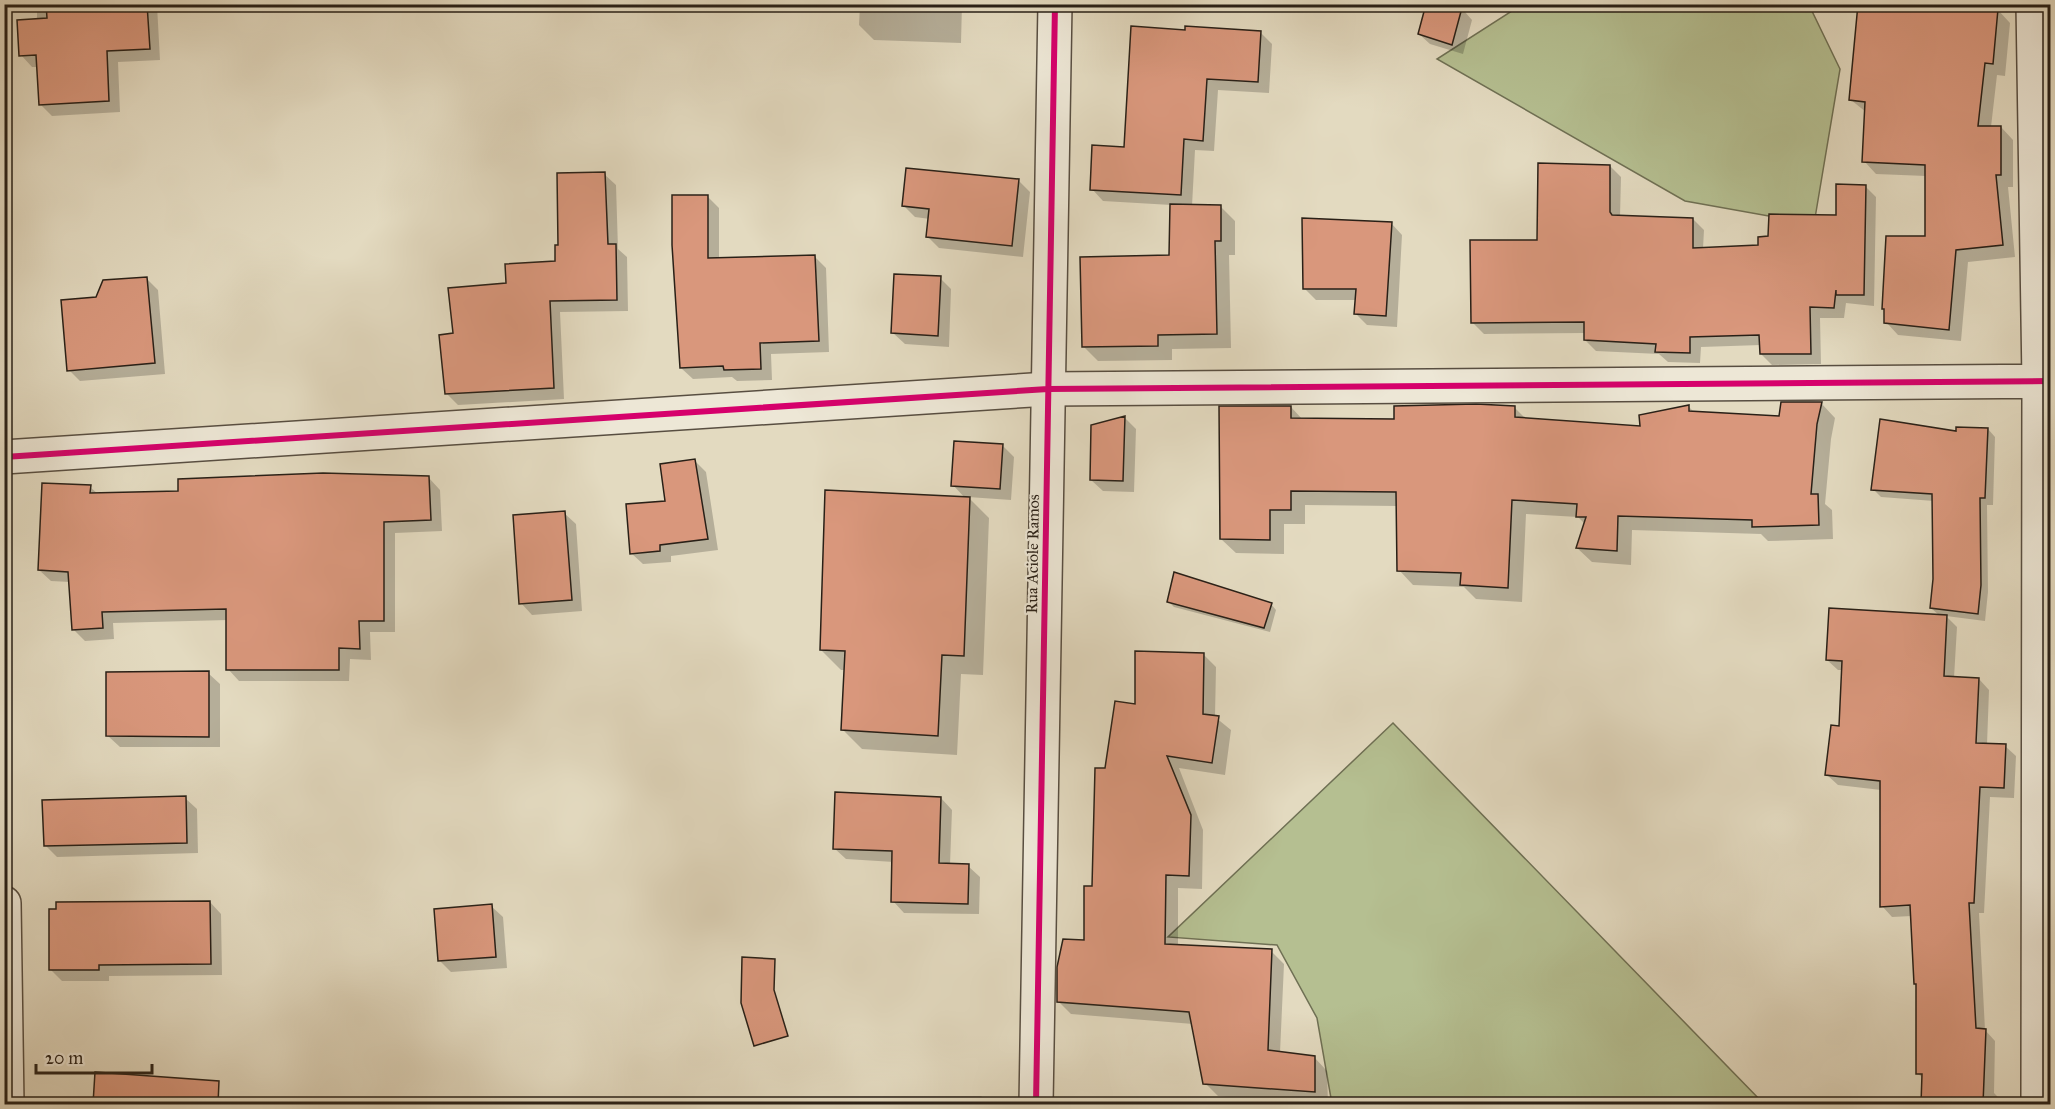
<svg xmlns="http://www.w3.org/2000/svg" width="2055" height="1109" viewBox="0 0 2055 1109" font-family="'IM FELL Great Primer',serif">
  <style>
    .green { fill: #b5bf91; stroke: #6f7054; stroke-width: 1.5 }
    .shadow { fill: #0003 }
    .building { fill: #d9977c; stroke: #292017; stroke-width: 1.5 }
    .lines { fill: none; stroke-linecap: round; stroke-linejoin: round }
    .minor-casing { stroke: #584e41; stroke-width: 36 }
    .tertiary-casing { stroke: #584e41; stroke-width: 36 }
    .minor { stroke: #ede7d6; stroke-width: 33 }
    .tertiary { stroke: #ede7d6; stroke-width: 33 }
    .cycleway-casing { stroke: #ede7d6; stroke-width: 10 }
    .cycleway { stroke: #d6006c; stroke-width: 6 }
    .labels { text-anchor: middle; stroke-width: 4.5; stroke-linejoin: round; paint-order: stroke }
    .street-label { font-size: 16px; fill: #292017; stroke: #ede7d6 }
  </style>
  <rect width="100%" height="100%" fill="#e3dac0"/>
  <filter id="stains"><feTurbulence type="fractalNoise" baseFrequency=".00333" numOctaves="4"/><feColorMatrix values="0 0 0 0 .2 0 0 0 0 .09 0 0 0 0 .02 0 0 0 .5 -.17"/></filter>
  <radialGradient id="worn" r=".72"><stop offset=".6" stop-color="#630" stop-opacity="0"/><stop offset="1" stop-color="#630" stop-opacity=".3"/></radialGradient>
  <path class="green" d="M1510,5H1809L1840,69L1814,224L1685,201L1437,59L1512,11Z
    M1393,723L1764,1104H1332L1317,1018L1277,945L1168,937Z"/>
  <path class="shadow" d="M37,4L157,5L160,60L118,62L120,112L52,116L40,104L38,67H32L21,55L37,20Z
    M860,4H962L961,43L874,40L859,25Z
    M1428,4H1463L1465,12L1472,20L1463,54L1430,44L1419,34Z
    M1998,10L2010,23L2005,76L1997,75L1991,127H2001L2013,140V187H2008L2015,257L1968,262L1961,341L1898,335L1886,322L1926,238V176L1876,174L1864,161L1866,112L1851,100Z
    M1186,32H1260L1272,44L1269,93L1218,90L1214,151L1195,150L1192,206L1221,207L1235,221V255H1229L1231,348L1172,349V360L1098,361L1083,346L1170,256L1171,205L1103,201L1092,189L1125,148Z
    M1610,166L1621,177L1620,217L1693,219L1704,230L1703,249L1760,247L1769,238L1838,217L1865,186L1876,197L1874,306L1846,303L1844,318H1820L1821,364L1772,365L1761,354V345L1701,347L1700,363L1668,362L1659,354L1596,351L1585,340L1586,333L1484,334L1473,323L1538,241Z
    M604,174L616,185L618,249L627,257L628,311L560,312L564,399L458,405L447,394L455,335L508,284L557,263L560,246Z
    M1018,180L1030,192L1023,257L939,248L928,237L930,219L915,217L904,206Z
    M707,196L719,208V259L814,256L826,268L829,352L771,354L772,380L737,381L732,377L693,379L681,368Z
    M1391,223L1402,235L1397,327L1367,325L1355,313L1356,300H1316L1304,288Z
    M940,278L951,289L949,347L905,344L893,333Z
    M147,279L158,290L165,374L80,381L69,370L97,299Z
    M1821,403L1835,418L1831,439L1825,504L1832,510L1833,539L1768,541L1761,534L1632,530L1631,565L1592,562L1577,548L1585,524L1578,517L1526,514L1522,602L1476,599L1464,587L1413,585L1399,570L1397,506L1305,505V524H1284V554L1236,553L1221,539L1291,407L1303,420L1396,421L1515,408L1527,420L1641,427L1688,406L1695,413L1780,417Z
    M1125,418L1136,429L1134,492L1103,491L1091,480Z
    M1988,429L1995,437L1993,505H1987L1988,592L1985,621L1946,616L1957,627L1954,678L1979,679L1989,690L1987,745L2005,746L2016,756L2014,798L1990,797L1984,913H1979L1985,1030L1995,1041L1994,1093L2000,1099V1104H1923L1924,1079L1917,1073L1918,986L1912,916L1892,917L1882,906L1881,790L1838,785L1827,775L1840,728L1843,670H1838L1827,660L1940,616L1931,608L1935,579L1934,501L1881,497L1873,489L1957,432Z
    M1002,445L1014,457L1011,500L968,497L989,518L983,675L961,674L957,755L862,749L842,729L845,670H841L821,650L965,498L953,485Z
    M694,460L706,472L718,550L671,556V562L643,564L631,553Z
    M429,478L440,490L442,531L395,533V632H370L371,660L350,659L349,681H239L228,669V620L113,623L114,639L85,641L73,629L70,582L51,581L39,570L90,487L98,494L179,493Z
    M564,513L576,524L582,611L532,615L521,603Z
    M1168,601L1271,604L1276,610L1270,632L1174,607Z
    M1203,654L1216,667L1215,717L1231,730L1225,775L1179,768L1203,830L1202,889L1178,888V946L1271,951L1284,964L1280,1053L1314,1057L1327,1071L1328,1104H1280L1281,1101L1218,1096L1205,1083L1193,1024L1071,1014L1058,1001L1086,941L1106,770L1136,706Z
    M208,673L220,684V747H120L108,736Z
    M185,798L197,809L198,853L57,857L45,845Z
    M941,798L952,810L950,865L968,866L980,877L979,914L904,913L893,901L894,862L846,859L834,848Z
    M210,902L221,914L222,975L109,976V981H62L50,969Z
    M491,906L503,917L507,968L451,972L440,961Z
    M97,1074L213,1092L212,1104H77H94Z
    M981,1096L989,1104H789V1097Z
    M1794,1101L1840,1104H1793Z"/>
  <path class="building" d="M46,4H147L150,49L107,51L109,101L39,105L36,55L19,56L17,20L47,18Z
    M1426,4H1463L1452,45L1418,34Z
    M1858,4H1959L1998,9L1993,64L1985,63L1978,126H2001V175H1996L2003,245L1956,250L1949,330L1884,323V309H1882L1886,236H1925V165L1862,162L1865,102L1849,100Z
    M1131,26L1185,30V26L1261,31L1258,82L1207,79L1203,141L1184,139L1181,195L1090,190L1092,145L1124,147Z
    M1538,163L1610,165V212L1612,215L1693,218V248L1758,245V237L1768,236L1769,214L1836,215V184L1866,185L1864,295H1836V290L1834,308L1810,307L1811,354H1760L1759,335L1690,337V353L1655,352L1656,344L1584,340V322L1471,323L1470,240H1537Z
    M906,168L1019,179L1012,246L926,237L929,209L902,206Z
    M605,172L608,244H616L617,300L550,301L554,388L445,394L439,335L453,333L448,288L506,283L505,264L555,261V245H558L557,173Z
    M672,195H708V258L815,255L819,341L760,343L761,369L724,370L723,366L680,368L672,245Z
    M1170,204L1221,205V241H1215L1217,334L1158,335V346L1082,347L1080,257L1169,255Z
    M1302,218L1392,222L1386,316L1354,314L1356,289H1303Z
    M894,274L941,276L938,336L891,333Z
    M147,277L155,363L67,371L61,300L96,297L103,280Z
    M1781,402H1822L1817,424L1811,494H1818L1819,525L1752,527V520L1618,516L1617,551L1576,548L1586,517H1576L1577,504L1512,500L1508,588L1460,585L1461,573L1397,571L1396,492L1291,491V510H1270V540L1220,539L1219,406H1291V418L1394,419V406L1476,404L1515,406V417L1640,426L1639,415L1689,405V411L1779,416Z
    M1125,416L1123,481L1090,480L1091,425Z
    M1880,419L1956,431V427L1988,428L1985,498H1980L1981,585L1978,614L1930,608L1933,579L1932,494L1871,490Z
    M954,441L1003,444L1000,489L951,486Z
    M695,459L708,539L660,545V551L630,554L626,504L665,501L660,464Z
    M323,473L429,476L431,520L384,522V621H359L360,649L339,648V670H226V609L102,612L103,628L72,630L68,572L38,570L42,483L91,485L90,493L178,491V479Z
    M825,490L970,497L964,656L942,655L938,736L841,730L845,651L820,650Z
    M565,511L572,600L519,604L513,515Z
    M1174,572L1272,603L1264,628L1167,602Z
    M1829,608L1947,615L1944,676L1979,678L1976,743L2006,744L2004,788L1980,787L1974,903H1969L1976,1028L1986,1029L1983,1104H1921L1922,1074H1916V984H1914L1910,905L1880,907V781L1825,775L1831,725L1839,726L1842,661L1826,660Z
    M1135,651L1204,653L1203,714L1219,716L1212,763L1167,756L1191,815L1189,876L1166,875L1165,944L1272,949L1268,1050L1315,1056V1092L1203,1084L1189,1012L1057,1002V967L1063,939L1084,940V886H1092L1095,768H1105L1115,701L1135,704Z
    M209,671V737L106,736V672Z
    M835,792L941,797L939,863L969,864L968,904L891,902L892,851L833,849Z
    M186,796L187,843L44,846L42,800Z
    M210,901L211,964L99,965V970H49V909H56V902Z
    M492,904L496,957L438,961L434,909Z
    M742,957L775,959L774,990L788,1036L754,1046L741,1003Z
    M95,1072L219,1081L218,1104H93Z"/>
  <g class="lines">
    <defs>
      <path id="minor" d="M2033,4L2039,381L2038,1104
        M4,457L1048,389L2050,381
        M4,903L7,1104"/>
      <path id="tertiary" d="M1036,1104L1055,4"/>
    </defs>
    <use href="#minor" class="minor-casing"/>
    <use href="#tertiary" class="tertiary-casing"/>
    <use href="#minor" class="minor"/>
    <use href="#tertiary" class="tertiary"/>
    <defs>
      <path id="cycleway" d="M4,457L1048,389L2050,381
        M1036,1104L1055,4"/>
    </defs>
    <use href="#cycleway" class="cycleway-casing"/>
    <use href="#cycleway" class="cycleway"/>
  </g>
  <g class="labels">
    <g class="street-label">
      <text transform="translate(1032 554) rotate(-89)" y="6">Rua Aciole Ramos</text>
    </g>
  </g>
  <rect width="2055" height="1109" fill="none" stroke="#e3dac0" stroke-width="24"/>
  <rect x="6" y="6" width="2043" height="1097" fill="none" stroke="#292017" stroke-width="3"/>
  <rect x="12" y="12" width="2031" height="1085" fill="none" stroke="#292017" stroke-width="1.5"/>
  <path d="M36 1064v9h116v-9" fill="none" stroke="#292017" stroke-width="3"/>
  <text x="45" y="1064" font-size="18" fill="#292017" stroke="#ede7d6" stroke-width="4.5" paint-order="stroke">20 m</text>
  <rect width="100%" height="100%" filter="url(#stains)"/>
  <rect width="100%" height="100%" fill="url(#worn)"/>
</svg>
